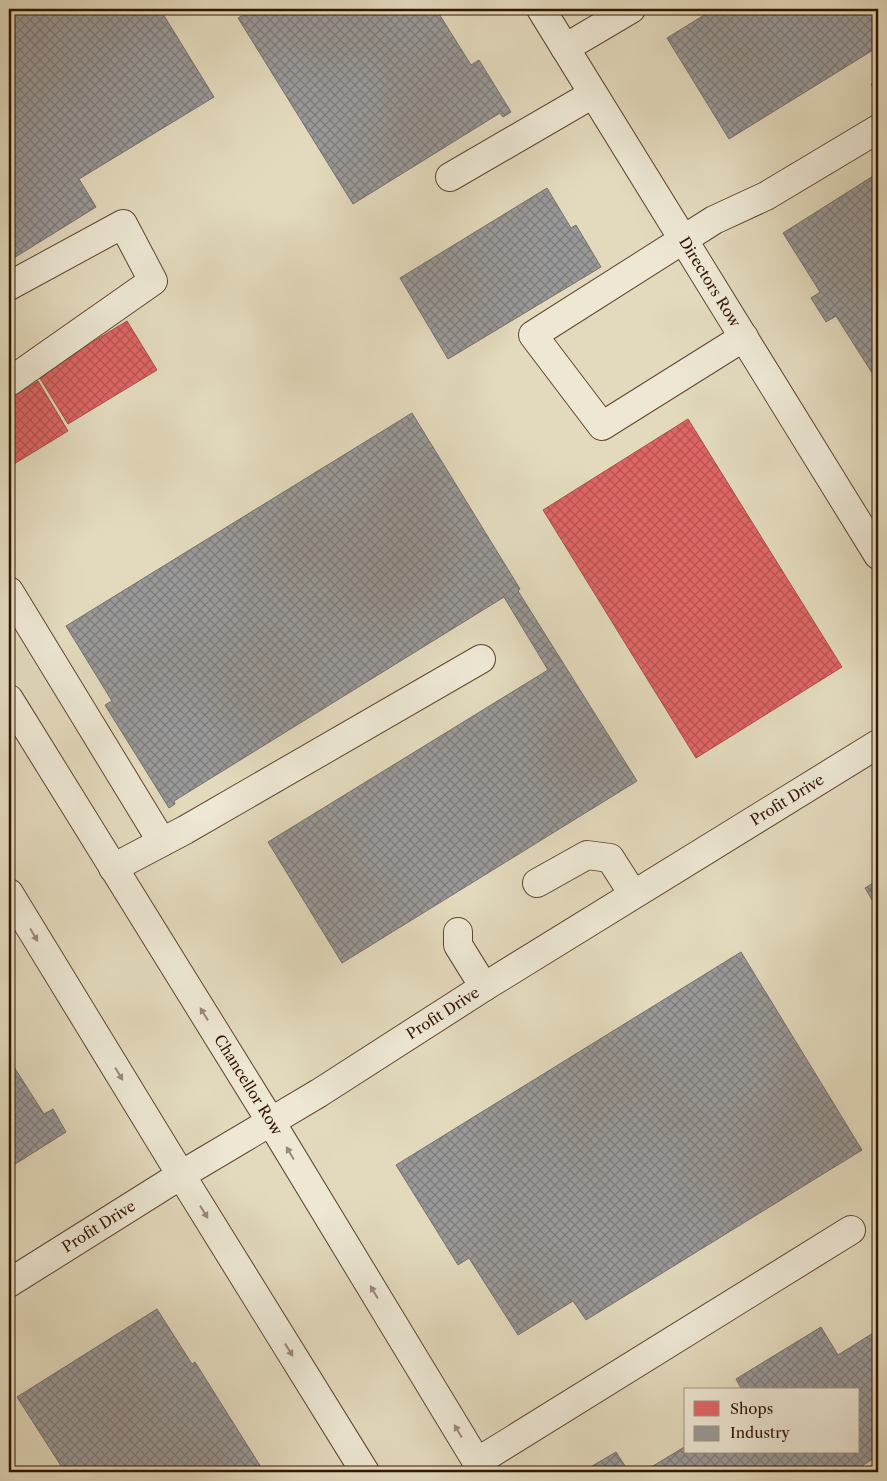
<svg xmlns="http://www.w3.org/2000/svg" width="887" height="1481" viewBox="0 0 887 1481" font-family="'Libre Caslon Text',serif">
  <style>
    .shops { fill: url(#shops-cross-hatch); stroke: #ac4e48 }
    .industry { fill: url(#industry-cross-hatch); stroke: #7a716c }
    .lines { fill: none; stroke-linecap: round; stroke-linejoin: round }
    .minor-casing { stroke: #5f4631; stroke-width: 30 }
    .minor { stroke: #ede7d4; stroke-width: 28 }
    .oneway { fill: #998876 }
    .labels { text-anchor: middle; stroke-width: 5; stroke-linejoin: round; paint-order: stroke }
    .street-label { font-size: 15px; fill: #331502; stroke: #ede7d4 }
  </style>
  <defs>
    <pattern id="shops-cross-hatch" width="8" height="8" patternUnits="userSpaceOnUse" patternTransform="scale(1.25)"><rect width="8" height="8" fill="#e06666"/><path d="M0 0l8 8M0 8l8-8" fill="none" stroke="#b65352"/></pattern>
    <pattern id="industry-cross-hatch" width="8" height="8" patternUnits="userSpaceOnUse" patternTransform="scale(1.25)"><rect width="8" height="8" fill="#999"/><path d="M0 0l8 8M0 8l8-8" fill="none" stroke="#7d7c7b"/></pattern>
  </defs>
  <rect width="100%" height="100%" fill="#e3dabd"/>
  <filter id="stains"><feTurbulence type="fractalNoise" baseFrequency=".004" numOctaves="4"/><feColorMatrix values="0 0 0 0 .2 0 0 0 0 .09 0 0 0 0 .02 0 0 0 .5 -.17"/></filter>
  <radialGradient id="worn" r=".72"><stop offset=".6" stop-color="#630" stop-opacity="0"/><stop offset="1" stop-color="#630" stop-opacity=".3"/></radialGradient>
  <path class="shops" d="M127,321L157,370L68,424L38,375Z
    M38,381L68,431L9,467V399Z
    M688,419L842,667L696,758L543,510Z"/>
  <path class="industry" d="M9,9H160L214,97L79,179L96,207L9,261Z
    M253,9H436L471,65L479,60L511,112L503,117L500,113L353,204L238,18Z
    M714,9H872L878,19V47L729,139L667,38Z
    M878,79V96L871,84Z
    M878,173V374L874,376L836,316L826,322L811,298L820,292L783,233Z
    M547,188L571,228L576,225L601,267L448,359L400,278Z
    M412,413L520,589L518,591L637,781L342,963L268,842L548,670L504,597L174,801L175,804L169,808L105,705L112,701L66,626Z
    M878,880V910L865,888Z
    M741,952L862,1150L586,1320L573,1301L518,1335L469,1258L458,1265L396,1165Z
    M9,1059L44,1114L53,1109L66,1132L9,1168Z
    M157,1309L192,1364L195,1362L264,1472H65L17,1397Z
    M821,1327L838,1355L878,1330V1456L852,1472H643L686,1446V1452H858V1390H742L736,1379Z
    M616,1452L629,1472H582Z"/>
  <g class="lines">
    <defs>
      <g id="minor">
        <path id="s1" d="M541,9L878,555"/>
        <path d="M565,48L631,9"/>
        <path d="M450,177L593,94"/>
        <path d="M9,286L123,224L153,281L9,382"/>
        <path d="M744,337L602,426L533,335L714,220L766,196L878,129"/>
        <path d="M9,591L162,842"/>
        <path id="s2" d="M9,699L271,1122L483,1472"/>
        <path d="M113,868L185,830L481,659"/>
        <path d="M537,883L587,855L610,858L633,894"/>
        <path d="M9,893L181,1175L365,1472"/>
        <path d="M458,932V945L484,987"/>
        <path id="s3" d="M9,1283L181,1175L319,1093L484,987L878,744"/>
        <path d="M477,1462L851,1230"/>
      </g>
    </defs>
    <use href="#minor" class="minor-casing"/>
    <use href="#minor" class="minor"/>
  </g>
  <defs><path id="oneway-solid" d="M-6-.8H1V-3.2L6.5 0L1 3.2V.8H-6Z" transform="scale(1.25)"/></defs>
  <g class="oneway">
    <use href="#oneway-solid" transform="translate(34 935) rotate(59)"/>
    <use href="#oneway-solid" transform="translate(204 1014) rotate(-122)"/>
    <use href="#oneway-solid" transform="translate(119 1074) rotate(59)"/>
    <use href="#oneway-solid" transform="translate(290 1153) rotate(-121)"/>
    <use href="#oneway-solid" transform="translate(204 1212) rotate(58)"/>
    <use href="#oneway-solid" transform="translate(374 1292) rotate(-121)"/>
    <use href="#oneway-solid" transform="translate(289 1350) rotate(58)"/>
    <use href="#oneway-solid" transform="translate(458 1431) rotate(-121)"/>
  </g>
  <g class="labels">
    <g class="street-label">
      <text dy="5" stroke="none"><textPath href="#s1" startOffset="321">Directors Row</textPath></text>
      <text dy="5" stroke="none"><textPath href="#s3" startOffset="916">Profit Drive</textPath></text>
      <text dy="5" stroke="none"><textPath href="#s3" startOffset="511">Profit Drive</textPath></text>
      <text dy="5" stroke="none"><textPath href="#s2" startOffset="454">Chancellor Row</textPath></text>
      <text dy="5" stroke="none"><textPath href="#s3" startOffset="106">Profit Drive</textPath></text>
    </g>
  </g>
  <rect width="887" height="1481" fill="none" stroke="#e3dabd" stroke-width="30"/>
  <rect x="10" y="10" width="867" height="1461" fill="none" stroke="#331502" stroke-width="2.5"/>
  <rect x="15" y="15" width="857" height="1451" fill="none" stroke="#331502"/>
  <rect x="684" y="1388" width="175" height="65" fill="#ede7d4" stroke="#a39380"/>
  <rect x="694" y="1401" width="25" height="15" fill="#e06666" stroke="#a39380"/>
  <text x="730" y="1414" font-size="15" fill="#331502">Shops</text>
  <rect x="694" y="1426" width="25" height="15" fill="#999999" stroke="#a39380"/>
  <text x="730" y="1438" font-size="15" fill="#331502">Industry</text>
  <rect width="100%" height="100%" filter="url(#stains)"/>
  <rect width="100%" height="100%" fill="url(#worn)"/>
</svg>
